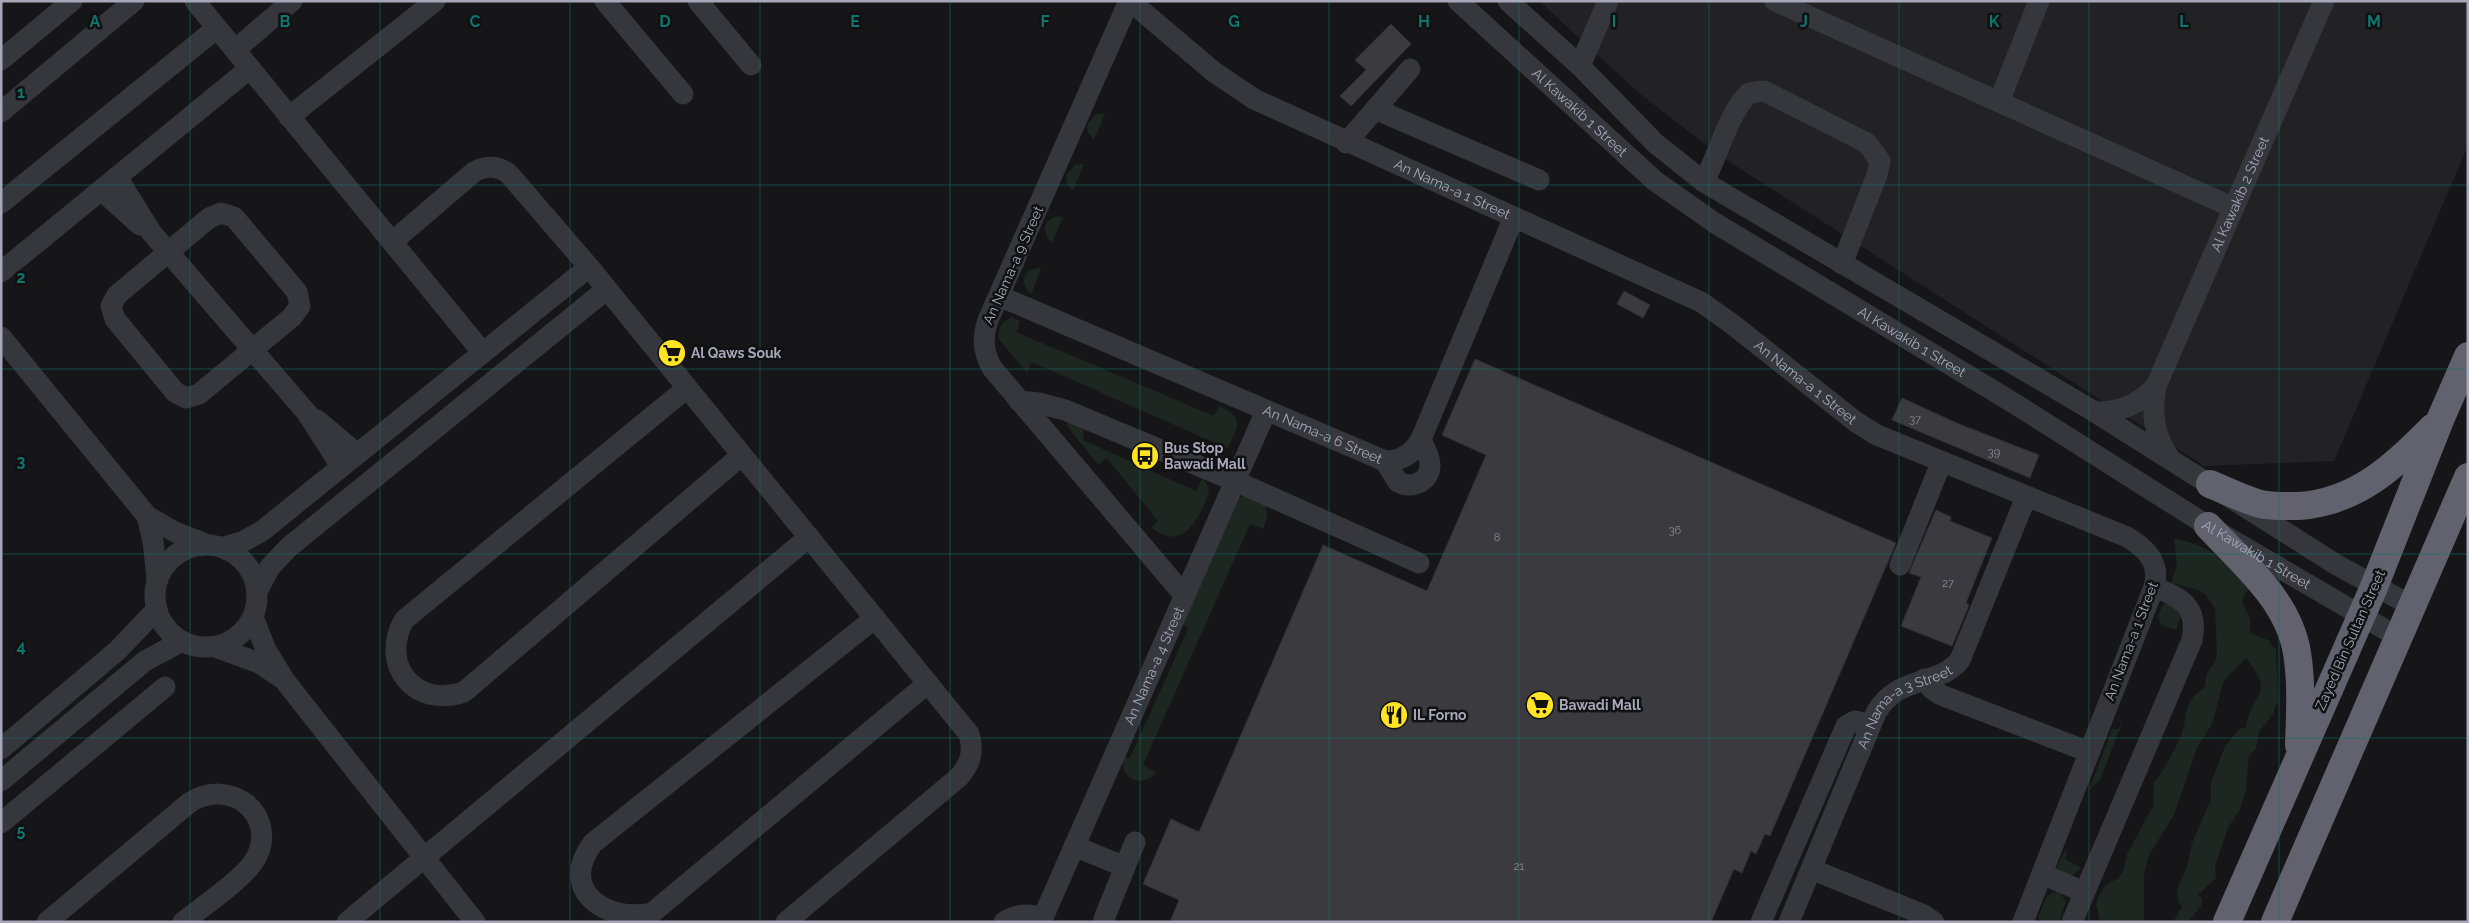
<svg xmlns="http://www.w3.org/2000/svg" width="2469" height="923" viewBox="0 0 2469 923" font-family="Raleway,sans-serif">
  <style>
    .built { fill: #222124 }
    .green { fill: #1d2620 }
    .building { fill: #3a3a3f; stroke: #302f33 }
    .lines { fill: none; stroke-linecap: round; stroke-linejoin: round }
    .minor { stroke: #36363d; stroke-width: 21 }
    .highway { stroke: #61626e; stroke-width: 28 }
    .grid { fill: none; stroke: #0f766e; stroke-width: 1; stroke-opacity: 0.55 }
    .labels { text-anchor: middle; stroke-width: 5; stroke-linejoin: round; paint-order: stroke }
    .number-label { font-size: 11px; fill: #8b8c9a }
    .street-label { font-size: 14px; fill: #a6a8b9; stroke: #111012 }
    .poi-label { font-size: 14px; font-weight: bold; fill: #a6a8b9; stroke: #111012; text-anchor: start }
    .grid-label { font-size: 16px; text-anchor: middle; font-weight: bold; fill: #0f766e; stroke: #111012; stroke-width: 5; stroke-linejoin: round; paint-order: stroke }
  </style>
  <rect width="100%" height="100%" fill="#161517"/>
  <path class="built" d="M1539,1H2468V145L2334,461L2204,466L1722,157L1640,94Z"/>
  <path class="green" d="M1096,114H1105L1094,140L1088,133L1087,125Z
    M1084,164L1073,191L1067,184L1066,175L1075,165Z
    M1058,216L1063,217L1052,243C1041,233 1043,219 1058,216Z
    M1037,268H1041L1031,295C1020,285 1022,271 1037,268Z
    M1012,317L1020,321L1016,332L1214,416L1219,406C1234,414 1242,418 1234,435C1231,441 1229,447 1224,452L1212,451L1215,443L1032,362L1027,373L999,339C997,327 1002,322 1012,317Z
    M1067,422L1084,428L1083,440L1196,491L1202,479L1207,484L1209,492C1200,518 1182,554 1151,527L1158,521L1107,458L1098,465L1067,426Z
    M1244,496L1264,503C1269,513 1267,519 1263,529L1250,524L1143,765L1156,772C1142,790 1118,778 1123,756L1130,758L1188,629L1182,622L1239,498Z
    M2174,538C2215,548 2222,559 2250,589C2234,603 2248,607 2250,620C2251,625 2249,628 2250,633L2268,640L2276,649L2278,700L2273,714L2259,732L2256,748L2249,756L2246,789L2240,809L2228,828L2215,866L2216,878L2198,895L2202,899L2201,906L2188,922H2173L2182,907L2178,901L2177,889L2187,867L2192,843L2211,799V783L2225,746L2240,728H2246C2251,691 2277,696 2246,658L2224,680L2212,724L2197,748L2174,815L2148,857L2144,877V922H2100L2096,904L2098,897L2105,886L2118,878L2123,871L2127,854L2153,806L2154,782C2161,776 2176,747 2180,738C2189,716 2181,702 2204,688L2207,673L2215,661L2217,653L2215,608L2206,595L2199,590L2171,583L2177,565Z
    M2168,603L2172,604L2181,616L2176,630L2161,625L2158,616L2163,604Z
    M2123,721L2100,780L2089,790L2112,729H2118Z
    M2065,851L2067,853L2065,859L2082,868L2071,876L2059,872L2056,868Z
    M2053,892L2060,893L2066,901L2059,922H2041L2038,917L2046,898Z"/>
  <path class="building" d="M1391,24L1411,44L1351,106L1340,96L1366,70L1355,60Z
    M1624,291L1650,305L1643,318L1617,304Z
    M1475,359L1896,543L1770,836L1765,834L1756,854L1751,851L1742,873L1734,869L1711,922H1170L1179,900L1143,884L1171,819L1199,832L1323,545L1427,591L1486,455L1442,435Z
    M1902,398L1959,424L2039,455L2030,478L1892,420Z
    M1936,510L1951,517L1950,521L1992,538L1966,603L1969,605L1952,646L1901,626L1921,577L1909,573Z"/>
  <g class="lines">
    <g class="minor">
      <path d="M195,1L483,353"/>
      <path d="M605,1L683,94"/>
      <path d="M698,1L751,65"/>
      <path d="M1129,1L988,320C982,338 983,352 992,368L1184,595"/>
      <path id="s1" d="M1130,1L1214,72L1254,99L1701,302L1732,324L1856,422L1877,435L2127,537C2146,548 2161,563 2154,587L2023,922"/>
      <path id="s2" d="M1458,1L1655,181L1715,223L2012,402L2208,526L2398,637"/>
      <path d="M1508,1L1580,66L1655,143L1704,182L2095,412L2337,565L2412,606"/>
      <path d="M1775,1L2234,208"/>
      <path d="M235,50L292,1"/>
      <path d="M1,60L72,1"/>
      <path d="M1580,66L1608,1"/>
      <path d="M1999,102L2039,1"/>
      <path d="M1375,109L1539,180"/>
      <path d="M1,112L134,1"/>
      <path d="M289,117L435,1"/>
      <path d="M1346,143L1410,69"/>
      <path d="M117,177L151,232L307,413L341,466"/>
      <path d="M1704,182C1718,155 1728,114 1749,93L1764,91L1867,143L1880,161L1877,175L1842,264"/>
      <path d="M101,190L140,225"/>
      <path d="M1,203L217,28"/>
      <path d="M221,213L234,217L297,292L300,306L292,317L199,394L186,398L175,392L115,319L111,306L117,295L209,218Z"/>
      <path d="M392,242L474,172C487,165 498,166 509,174L589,267L969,734C974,751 971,763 959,777L786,922"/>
      <path d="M1,272L250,68"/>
      <path id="s3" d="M999,296L1385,461C1401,461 1413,454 1421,439L1514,217"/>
      <path d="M1,337L147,516L175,532L206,544"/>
      <path d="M687,388L404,620C379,665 415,709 464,692L742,455"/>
      <path d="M1019,401L1039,403L1065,410L1235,481L1419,563"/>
      <path d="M2095,412C2121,412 2138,405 2156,386"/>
      <path d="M317,420L356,453"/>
      <path id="s4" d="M2170,459C2154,436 2151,414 2156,386L2324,1"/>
      <path d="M1385,461L1398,482C1412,489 1430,482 1430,465C1430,456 1424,447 1421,439"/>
      <path d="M147,516L153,541L157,579"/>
      <circle cx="206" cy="596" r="51"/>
      <path d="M224,547L244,541L262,531L589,267"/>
      <path d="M1900,565L1941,463"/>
      <path d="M257,592L270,567L289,547L607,289"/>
      <path d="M253,617L266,650L285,681L475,922"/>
      <path d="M875,618L593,843C558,888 603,923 652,913L928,683"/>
      <path d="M215,647L259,663L280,677"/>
      <path d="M1924,679L1932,689L1941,695L2089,752"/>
      <path d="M1,749L118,650L157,609"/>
      <path d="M1,781L145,661L182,641"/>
      <path d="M1,823L165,687"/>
      <path d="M1074,846L1125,867"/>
      <path d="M1811,869L1924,915L1934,922"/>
      <path d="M2042,874L2084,892"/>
      <path d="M1104,919L1135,842"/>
      <path d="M47,922L189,803C228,777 277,812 257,856C248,876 202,907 183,922"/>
      <path d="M347,922L809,537"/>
      <path d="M1004,922C1017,913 1029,914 1043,918"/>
      <path id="s5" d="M1041,922L1266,411"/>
      <path d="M1761,922L1846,726L1855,721L1870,725"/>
      <path id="s6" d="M1789,922L1876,713C1898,674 1937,688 1960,660L2026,497"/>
      <path d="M2072,922L2192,640C2199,607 2181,597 2154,587"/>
    </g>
    <path class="highway" d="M2210,484C2227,491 2243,499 2260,504C2273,507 2286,506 2299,506C2356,502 2394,467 2432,428
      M2208,526C2242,562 2289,601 2297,653C2302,683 2300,715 2299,745
      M2227,922L2374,587L2440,420L2468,356
      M2275,922L2468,477"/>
  </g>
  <path class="grid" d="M190,1V922M380,1V922M570,1V922M760,1V922M950,1V922M1140,1V922M1329,1V922M1519,1V922M1709,1V922M1899,1V922M2089,1V922M2279,1V922M1,185H2468M1,369H2468M1,554H2468M1,738H2468"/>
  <defs>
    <symbol id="supermarket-disc" viewBox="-11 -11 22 22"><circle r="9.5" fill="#ffe425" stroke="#111012"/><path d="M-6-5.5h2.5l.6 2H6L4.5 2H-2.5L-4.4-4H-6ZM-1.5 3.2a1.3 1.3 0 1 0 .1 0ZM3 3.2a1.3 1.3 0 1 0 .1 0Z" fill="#111"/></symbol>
    <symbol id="bus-disc" viewBox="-11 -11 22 22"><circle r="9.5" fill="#ffe425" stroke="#111012"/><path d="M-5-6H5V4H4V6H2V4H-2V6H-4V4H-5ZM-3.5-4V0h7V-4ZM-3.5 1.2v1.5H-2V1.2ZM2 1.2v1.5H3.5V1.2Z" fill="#111"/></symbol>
    <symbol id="restaurant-disc" viewBox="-11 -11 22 22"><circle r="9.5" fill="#ffe425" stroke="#111012"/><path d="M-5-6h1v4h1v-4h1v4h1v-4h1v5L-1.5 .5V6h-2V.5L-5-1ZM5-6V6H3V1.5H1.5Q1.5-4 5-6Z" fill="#111"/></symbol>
  </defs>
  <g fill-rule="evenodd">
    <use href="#supermarket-disc" x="656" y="337" width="32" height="32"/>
    <use href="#bus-disc" x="1129" y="440" width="32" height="32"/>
    <use href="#supermarket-disc" x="1524" y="689" width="32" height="32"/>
    <use href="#restaurant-disc" x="1378" y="699" width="32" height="32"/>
  </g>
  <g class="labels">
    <g class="number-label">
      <text x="1915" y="423">37</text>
      <text x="1994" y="456">39</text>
      <text x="1675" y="534">36</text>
      <text x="1497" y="541">8</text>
      <text x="1948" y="587">27</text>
      <text x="1519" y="870">21</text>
    </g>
    <g class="street-label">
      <text dy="5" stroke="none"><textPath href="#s2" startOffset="165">Al Kawakib 1 Street</textPath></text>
      <text dy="5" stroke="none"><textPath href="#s1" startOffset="376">An Nama-a 1 Street</textPath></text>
      <text dy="5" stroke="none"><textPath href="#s4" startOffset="286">Al Kawakib 2 Street</textPath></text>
      <text transform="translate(1013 265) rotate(-66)" y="5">An Nama-a 9 Street</text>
      <text dy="5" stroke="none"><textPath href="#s2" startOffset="570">Al Kawakib 1 Street</textPath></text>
      <text dy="5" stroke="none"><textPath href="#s1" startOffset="781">An Nama-a 1 Street</textPath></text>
      <text dy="5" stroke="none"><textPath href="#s3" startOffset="352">An Nama-a 6 Street</textPath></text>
      <text dy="5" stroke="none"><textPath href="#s2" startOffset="975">Al Kawakib 1 Street</textPath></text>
      <text transform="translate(2350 640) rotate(-66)" y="5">Zayed Bin Sultan Street</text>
      <text transform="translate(2131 641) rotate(-69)" y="5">An Nama-a 1 Street</text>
      <text dy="5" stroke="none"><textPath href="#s5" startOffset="280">An Nama-a 4 Street</textPath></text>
      <text dy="5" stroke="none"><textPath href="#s6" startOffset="252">An Nama-a 3 Street</textPath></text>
    </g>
    <g class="poi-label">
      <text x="691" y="358">Al Qaws Souk</text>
      <text x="1164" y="453">Bus Stop<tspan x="1164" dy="16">Bawadi Mall</tspan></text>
      <text x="1559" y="710">Bawadi Mall</text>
      <text x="1413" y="720">IL Forno</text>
    </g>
  </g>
  <g class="grid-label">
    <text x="95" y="27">A</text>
    <text x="285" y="27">B</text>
    <text x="475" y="27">C</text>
    <text x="665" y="27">D</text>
    <text x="855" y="27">E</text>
    <text x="1045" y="27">F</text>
    <text x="1234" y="27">G</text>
    <text x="1424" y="27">H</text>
    <text x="1614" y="27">I</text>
    <text x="1804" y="27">J</text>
    <text x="1994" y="27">K</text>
    <text x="2184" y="27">L</text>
    <text x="2374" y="27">M</text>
    <text x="21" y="98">1</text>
    <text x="21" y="283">2</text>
    <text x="21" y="467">3</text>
    <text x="21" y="652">4</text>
    <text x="21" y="836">5</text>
  </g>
  <rect width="2469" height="923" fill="none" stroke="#a6a8b9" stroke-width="5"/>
</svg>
